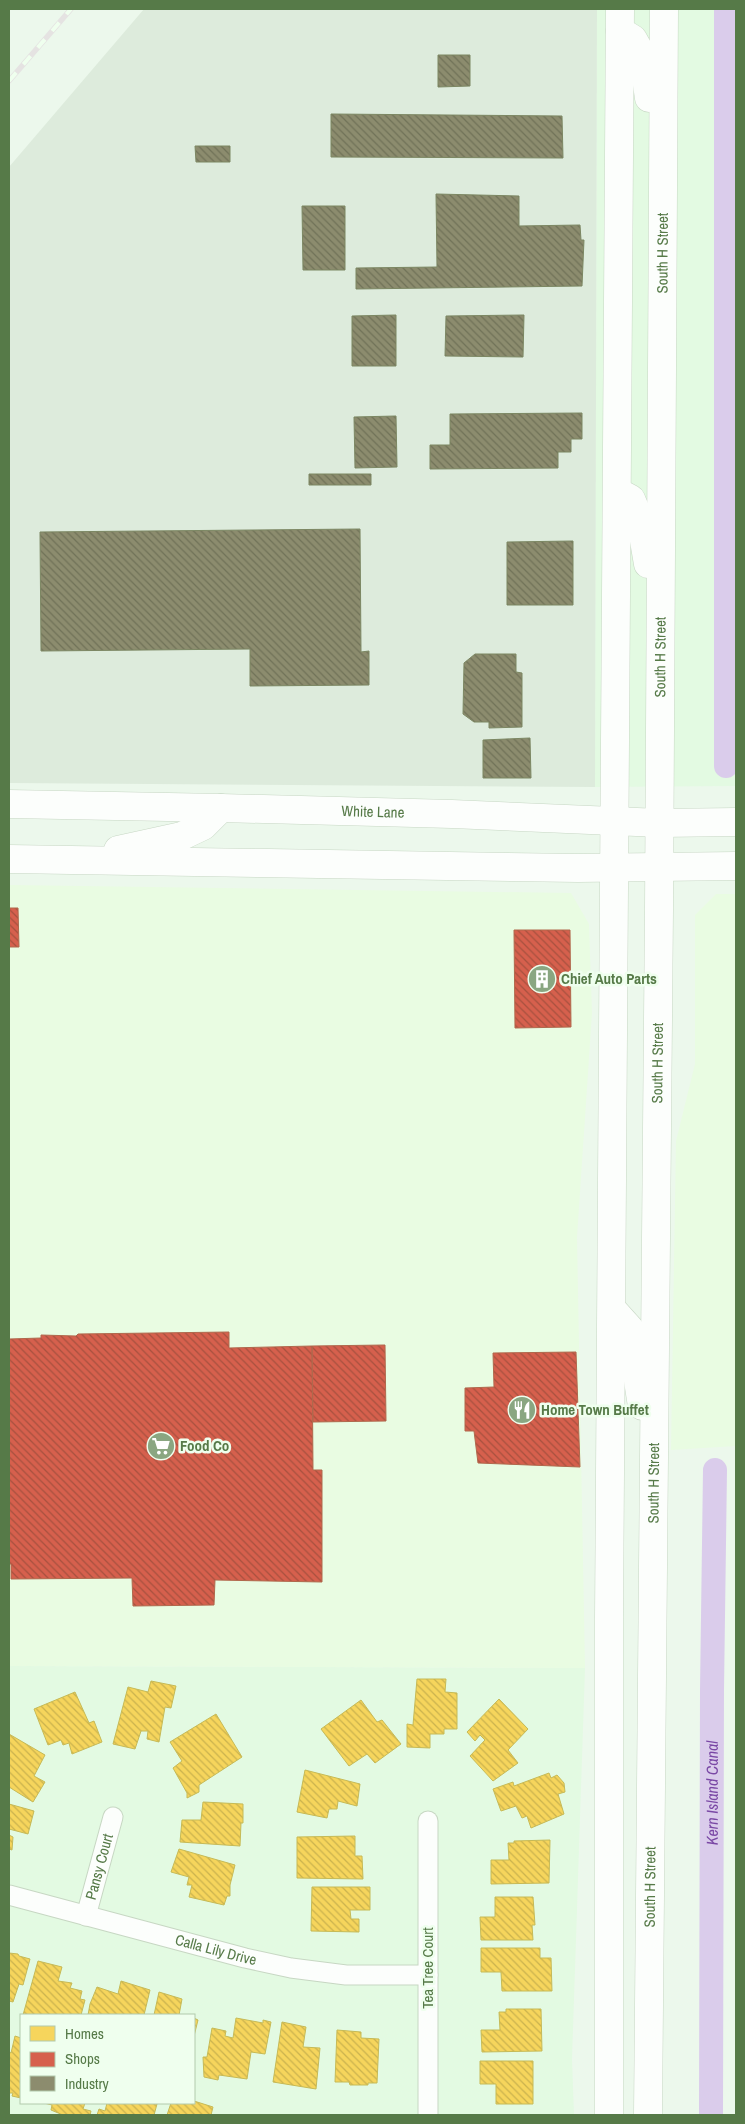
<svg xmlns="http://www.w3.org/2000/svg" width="745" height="2124" viewBox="0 0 745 2124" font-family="'Archivo Narrow',sans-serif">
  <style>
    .residential { fill: #e3fae2; fill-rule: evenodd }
    .commercial { fill: #e9fce2 }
    .industrial { fill: #ddebdc }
    .homes { fill: url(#homes-back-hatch); stroke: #c6ba56 }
    .shops { fill: url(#shops-back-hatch); stroke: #b0684c }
    .industry { fill: url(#industry-back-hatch); stroke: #7c8763 }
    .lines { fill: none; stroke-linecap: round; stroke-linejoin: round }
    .canal { stroke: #dacceb; stroke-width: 24 }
    .street-casing { stroke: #c7d7c3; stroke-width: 21 }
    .secondary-casing { stroke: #c7d7c4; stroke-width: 29 }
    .street { stroke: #fcfefc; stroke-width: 19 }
    .secondary { stroke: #fcfefc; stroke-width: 28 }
    .rail-casing { stroke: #e5e3e2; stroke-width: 5.5 }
    .rail { stroke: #efffee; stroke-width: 4; stroke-dasharray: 11; stroke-linecap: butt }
    .labels { text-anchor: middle; stroke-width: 5; stroke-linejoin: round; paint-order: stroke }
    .street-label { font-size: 15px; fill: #567a48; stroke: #efffee }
    .poi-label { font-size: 15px; font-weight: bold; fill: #567a48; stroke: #efffee; text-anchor: start }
    .water-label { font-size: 16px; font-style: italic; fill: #7a48a5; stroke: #efffee }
  </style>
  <defs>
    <pattern id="homes-back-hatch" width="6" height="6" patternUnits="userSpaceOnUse" patternTransform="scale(1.25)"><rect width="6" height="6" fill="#f6d55c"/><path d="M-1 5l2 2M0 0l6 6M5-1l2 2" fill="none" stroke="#cab24e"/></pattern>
    <pattern id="shops-back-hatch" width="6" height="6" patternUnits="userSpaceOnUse" patternTransform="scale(1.25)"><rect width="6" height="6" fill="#d6604d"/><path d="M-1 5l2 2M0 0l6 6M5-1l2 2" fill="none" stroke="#a7513f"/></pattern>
    <pattern id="industry-back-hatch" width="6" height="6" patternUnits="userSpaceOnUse" patternTransform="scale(1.25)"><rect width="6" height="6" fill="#8c8c6e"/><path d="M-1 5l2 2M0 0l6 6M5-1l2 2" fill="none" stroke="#707258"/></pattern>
  </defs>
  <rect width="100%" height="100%" fill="#ecf8ec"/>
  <path class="residential" d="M597,9H736V786L595,787Z
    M9,1666L585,1668L572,2059L574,2115H9ZM21,2015H194V2103H21Z"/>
  <path class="commercial" d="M9,885L571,893L589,924L592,1013L577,1237L585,1668L9,1666Z
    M716,894H736V1446L671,1450L676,1141L695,1064V915Z"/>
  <path class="industrial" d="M144,9H597L595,787L9,783V167Z"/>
  <path class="homes" d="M417,1679H446L445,1692L457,1693V1729H444V1734H430V1748L407,1747V1724L413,1725Z
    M151,1681L176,1686L171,1708L165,1707L159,1742L147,1739L148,1731H141L135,1749L113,1744L128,1687L148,1692Z
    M75,1692L89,1723L94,1721L102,1742L72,1754L69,1743L63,1745L61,1740L48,1745L34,1709Z
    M499,1699L528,1729L508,1750L518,1763L493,1781L470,1756L485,1740L480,1735L475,1741L467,1732Z
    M361,1700L377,1722L382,1720L401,1744L375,1763L367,1754L349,1766L321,1729Z
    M216,1714L242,1757L199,1785V1792L187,1798V1793L173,1768L182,1761L170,1742Z
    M9,1734L45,1755L34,1776L45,1782L33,1802L9,1787Z
    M305,1770L360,1784L357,1806L338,1801L337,1809H329L327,1818L297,1812Z
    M549,1773L551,1778L557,1775L564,1783L565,1792L558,1794L564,1814L531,1828L527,1816L522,1818L516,1806L501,1811L493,1789L513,1782L514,1786Z
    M203,1802L243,1804V1823H241L240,1846L180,1842L182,1820H201Z
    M9,1804L34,1811L28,1834L9,1829Z
    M9,1835L13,1837L12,1850L9,1849Z
    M355,1836V1856H362L363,1879L297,1878V1837Z
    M550,1840L549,1883L491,1884V1860H509L508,1843H514V1841Z
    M179,1849L235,1865L230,1885V1896H227L224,1905L189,1897L192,1885H187L189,1877L171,1872Z
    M312,1887H370V1910H350L351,1919H359V1932L311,1931Z
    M495,1897H533L535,1925H532L533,1940H481L480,1917H495Z
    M481,1948H540V1958H551L552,1991H502L501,1972H481Z
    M9,1953L18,1954L19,1956L30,1959L23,1985L19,1984L13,2002L9,2001Z
    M38,1961L62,1967L58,1981L72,1983L70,1988L82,1991L80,1999L85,2000L81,2015H23Z
    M121,1981L150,1990L144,2015H88L90,2004L97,1987L118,1994Z
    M159,1992L182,1999L179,2015H154Z
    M506,2009H541L542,2051L482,2052L481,2030H500L499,2012H506Z
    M194,2018L198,2020L194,2036Z
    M236,2018L263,2023V2020L271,2022L265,2054L251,2052L247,2079L219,2075L218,2080L204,2077L203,2057H207L212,2028L226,2031L225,2036L233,2038Z
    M282,2022L306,2027L303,2047L320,2048L316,2089L273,2082Z
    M337,2030L361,2032V2038L379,2039L377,2083H368V2085H350L349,2082H335Z
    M15,2036L21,2038V2098L12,2096L13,2093H9V2052L11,2053Z
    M480,2061H533V2104H496V2084H480Z
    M194,2101L213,2107L211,2115H167L171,2103H194Z
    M44,2103H85L83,2109L91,2111L90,2115H63L51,2110L52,2105Z
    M107,2103H152L157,2104L154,2115H97L99,2109L105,2111Z"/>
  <path class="shops" d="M9,908H18L19,947H9Z
    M514,930H570L571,1027L515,1028Z
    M229,1332V1348L312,1346L313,1470H322V1582L215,1580L214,1605L133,1606L132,1578L11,1579V1564H9V1339L41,1338V1335L76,1336L78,1334Z
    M385,1345L386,1421L313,1422L312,1346Z
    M576,1352L580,1467L478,1463L474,1431H465V1388L494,1387L493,1353Z"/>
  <path class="industry" d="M438,55H470V86L438,87Z
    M331,114L562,116L563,158L331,157Z
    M195,146H230V162H196Z
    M436,194L519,196V226L580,225L581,240H584L582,286L356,289V268L437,267Z
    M302,206H345V270H303Z
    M396,315V366H352V316Z
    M524,315L523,357L445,356L446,316Z
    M582,413V439H571V452H558V468L430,469V445H450V414Z
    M396,416L397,467L355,468L354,417Z
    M309,474H371V485H309Z
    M360,529L361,652L369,651V685L250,686V649L41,651L40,532Z
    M573,541V605H507V542Z
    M475,654H516V672L522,673V727L489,728V722H474L463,714L464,663Z
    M530,738L531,778H483V740Z"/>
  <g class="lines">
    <g class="canal">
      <path d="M726,766V9"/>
      <path id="s1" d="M711,2115L712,1690L715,1470"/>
    </g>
    <defs>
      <g id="street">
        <path d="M428,1821V2115"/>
        <path id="s2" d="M9,1895L245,1958L291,1968L346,1975H428"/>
        <path id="s3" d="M86,1916L113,1817"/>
      </g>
      <g id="secondary">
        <path d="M620,31L633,39L643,57L649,98"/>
        <path d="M618,492L631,499L641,523L648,564"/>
        <path id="s4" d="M9,804L221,808L452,814L660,823L736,822"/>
        <path d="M118,850L182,836L203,826L221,808"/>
        <path d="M9,859L578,868L736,866"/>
        <path d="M612,1309L630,1329L642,1406"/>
        <path d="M609,2115V1619L620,9"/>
        <path id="s5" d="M648,2115L659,910L664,9"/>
      </g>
    </defs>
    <use href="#street" class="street-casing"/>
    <use href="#secondary" class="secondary-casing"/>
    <use href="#street" class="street"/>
    <use href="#secondary" class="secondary"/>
    <defs>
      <path id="rail" d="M9,81L71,9"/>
    </defs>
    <use href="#rail" class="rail-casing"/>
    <use href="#rail" class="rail"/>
  </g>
  <defs>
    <symbol id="building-disc" viewBox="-11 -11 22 22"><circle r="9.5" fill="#8aa681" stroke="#efffee"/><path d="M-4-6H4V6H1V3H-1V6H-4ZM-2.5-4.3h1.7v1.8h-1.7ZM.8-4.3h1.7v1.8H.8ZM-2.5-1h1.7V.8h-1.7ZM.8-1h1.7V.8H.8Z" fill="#fff"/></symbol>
    <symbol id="restaurant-disc" viewBox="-11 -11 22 22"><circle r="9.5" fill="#8aa681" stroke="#efffee"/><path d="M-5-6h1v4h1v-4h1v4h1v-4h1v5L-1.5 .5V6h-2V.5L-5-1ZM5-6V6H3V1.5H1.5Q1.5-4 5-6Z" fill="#fff"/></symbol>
    <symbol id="supermarket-disc" viewBox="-11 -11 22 22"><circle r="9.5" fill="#8aa681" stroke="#efffee"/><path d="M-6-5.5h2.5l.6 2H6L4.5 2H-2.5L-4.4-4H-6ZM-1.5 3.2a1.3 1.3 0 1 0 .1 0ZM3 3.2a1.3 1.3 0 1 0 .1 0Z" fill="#fff"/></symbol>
  </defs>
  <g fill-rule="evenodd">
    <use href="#building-disc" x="526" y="963" width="32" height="32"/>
    <use href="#restaurant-disc" x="506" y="1394" width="32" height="32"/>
    <use href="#supermarket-disc" x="145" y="1430" width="32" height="32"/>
  </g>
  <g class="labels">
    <g class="street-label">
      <text dy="5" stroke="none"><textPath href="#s5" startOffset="1862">South H Street</textPath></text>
      <text dy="5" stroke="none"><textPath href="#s5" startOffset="1458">South H Street</textPath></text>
      <text dy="5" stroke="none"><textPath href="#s4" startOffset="364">White Lane</textPath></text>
      <text dy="5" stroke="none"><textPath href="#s5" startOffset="1052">South H Street</textPath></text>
      <text dy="5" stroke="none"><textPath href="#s5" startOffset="632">South H Street</textPath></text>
      <text dy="5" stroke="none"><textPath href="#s3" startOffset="51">Pansy Court</textPath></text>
      <text dy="5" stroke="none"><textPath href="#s5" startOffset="228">South H Street</textPath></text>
      <text dy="5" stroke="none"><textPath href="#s2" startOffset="214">Calla Lily Drive</textPath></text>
      <text transform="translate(428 1968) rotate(-90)" y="5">Tea Tree Court</text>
    </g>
    <g class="poi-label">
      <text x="561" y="984">Chief Auto Parts</text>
      <text x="541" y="1415">Home Town Buffet</text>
      <text x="180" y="1451">Food Co</text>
    </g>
    <g class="water-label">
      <text dy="6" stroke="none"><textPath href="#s1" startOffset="322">Kern Island Canal</textPath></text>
    </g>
  </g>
  <rect width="745" height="2124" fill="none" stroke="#567a48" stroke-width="20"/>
  <rect x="20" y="2014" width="175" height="90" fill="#efffee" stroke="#b2caac"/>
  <rect x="30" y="2026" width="25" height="15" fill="#f6d55c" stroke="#b2caac"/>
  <text x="65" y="2039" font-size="15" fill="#567a48">Homes</text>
  <rect x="30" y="2052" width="25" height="15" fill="#d6604d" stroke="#b2caac"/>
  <text x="65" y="2064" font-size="15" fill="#567a48">Shops</text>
  <rect x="30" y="2076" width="25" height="15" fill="#8c8c6e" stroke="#b2caac"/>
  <text x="65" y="2089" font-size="15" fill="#567a48">Industry</text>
</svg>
